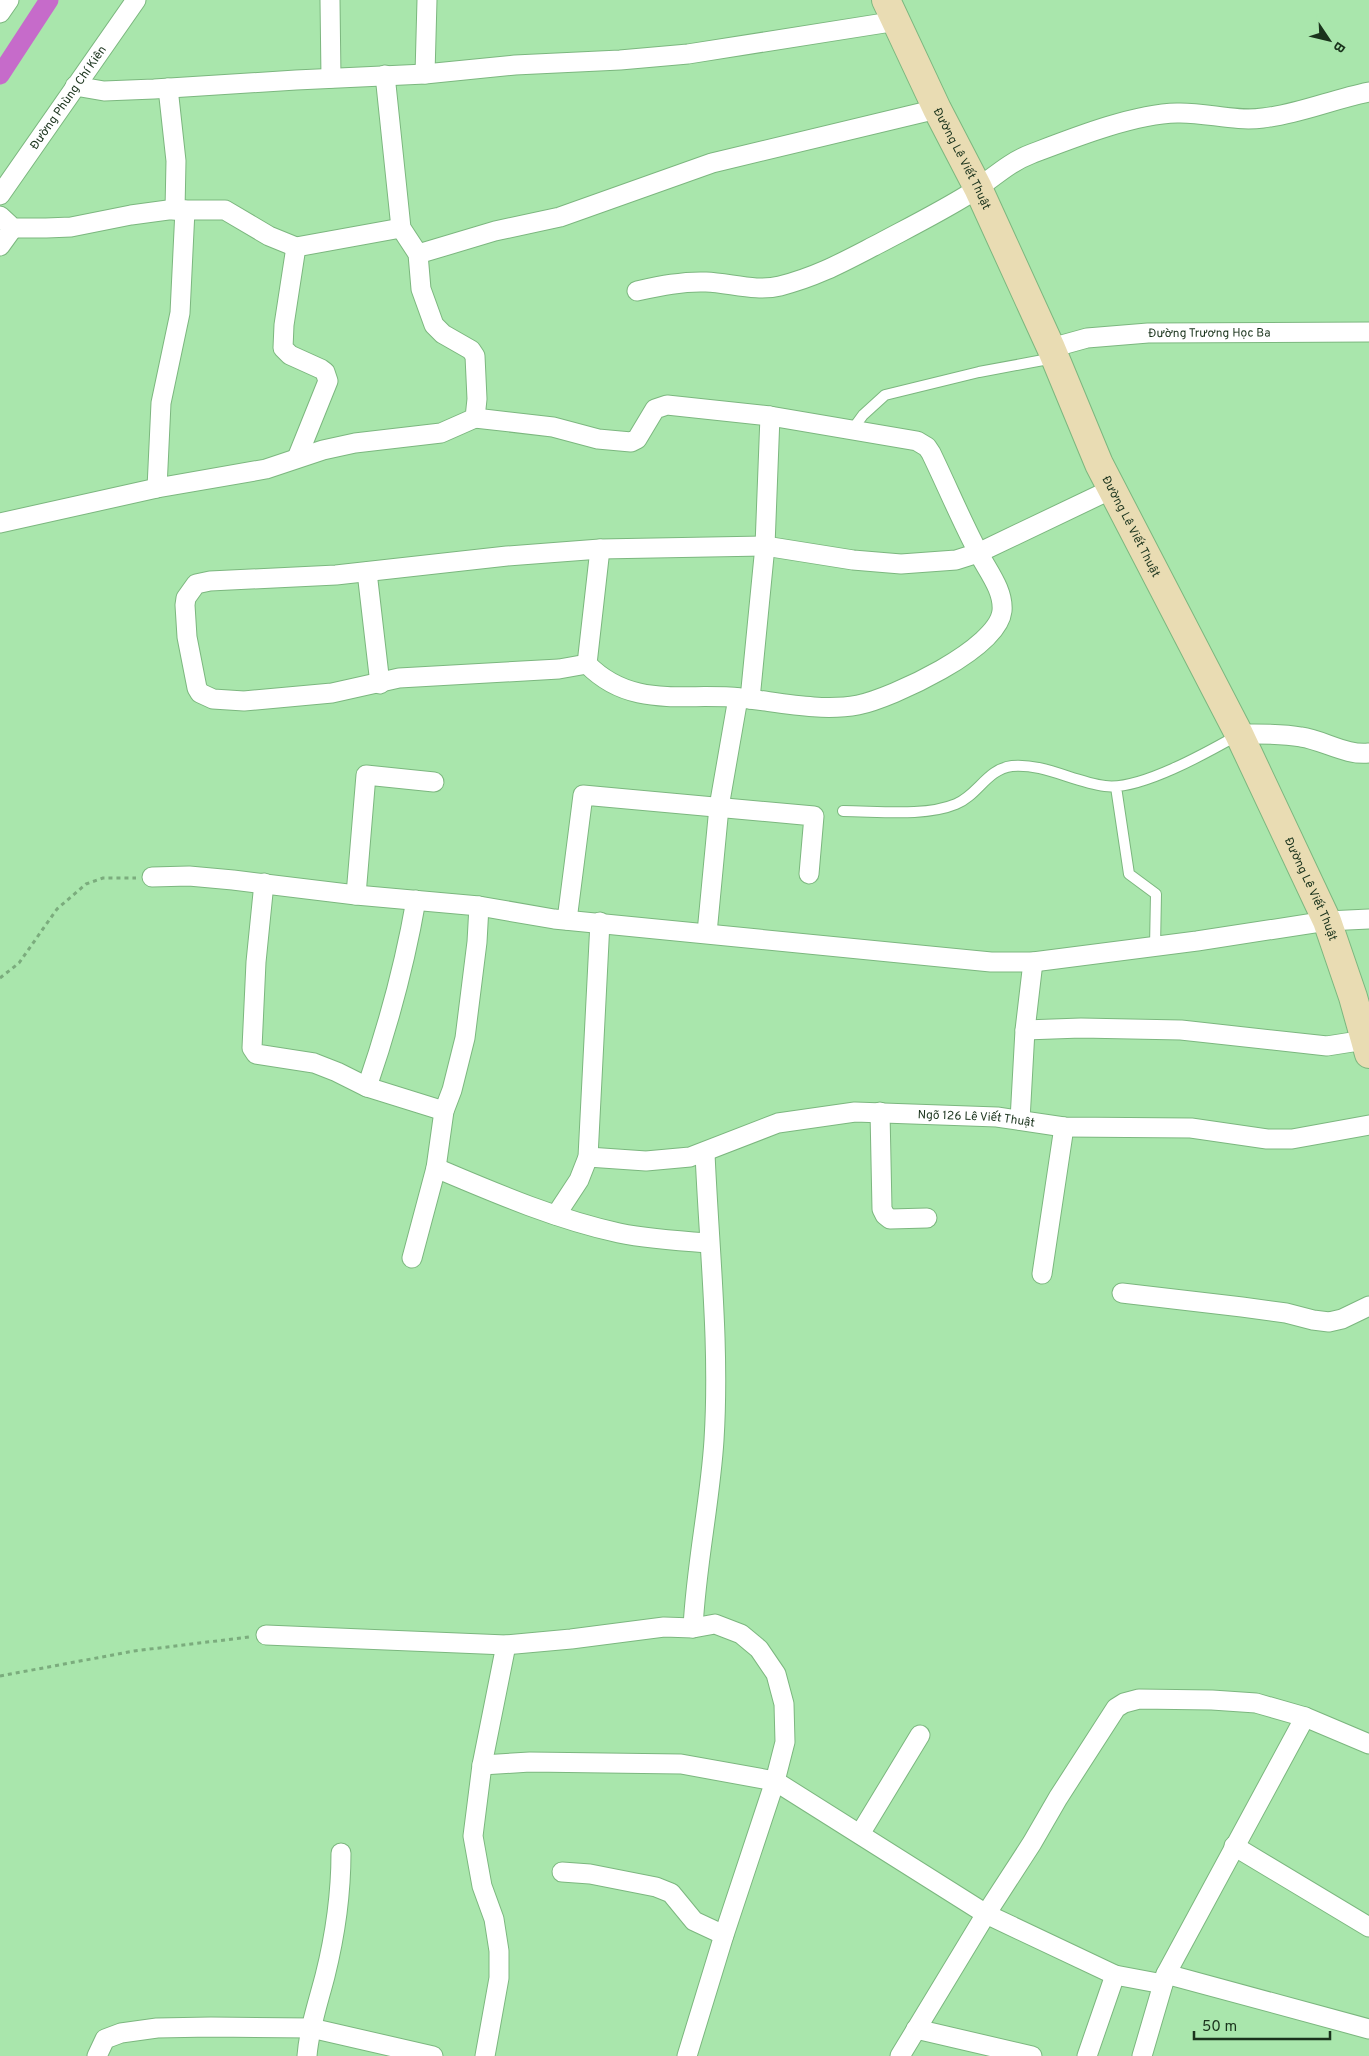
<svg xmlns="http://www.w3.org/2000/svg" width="1369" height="2056" viewBox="0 0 1369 2056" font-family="Overpass,sans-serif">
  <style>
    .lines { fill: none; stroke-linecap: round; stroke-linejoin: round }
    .canal { stroke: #c66bca; stroke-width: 19 }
    .lane-casing { stroke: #7cb77f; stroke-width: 12 }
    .street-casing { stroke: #7cb77f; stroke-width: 21 }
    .secondary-casing { stroke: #7cb77f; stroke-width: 30 }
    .path { stroke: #7bac7d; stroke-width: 3; stroke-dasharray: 4 4; stroke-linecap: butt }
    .lane { stroke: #fff; stroke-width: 10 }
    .street { stroke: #fff; stroke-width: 19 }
    .secondary { stroke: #e9dcb3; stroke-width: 28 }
    .labels { text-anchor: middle; stroke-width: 4.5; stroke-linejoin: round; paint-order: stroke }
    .street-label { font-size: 12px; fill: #1a331c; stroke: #a9e6ac }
  </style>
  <rect width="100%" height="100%" fill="#a9e6ac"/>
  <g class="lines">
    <path class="canal" d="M0,75L49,0"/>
    <defs>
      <path id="lane" d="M852,430L863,415L885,395L979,372L1054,358
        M1116,787L1129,874L1156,894L1155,947
        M843,811C877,811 925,817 956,804C978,795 987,769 1012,766C1043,763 1074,782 1105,786C1139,791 1208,752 1238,735"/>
      <g id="street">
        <path d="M330,0L331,78"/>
        <path d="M0,13L9,0"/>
        <path d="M425,74L427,0"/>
        <path d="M75,86L104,91L154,89L296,80L425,74L515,65L620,60L688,54L897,21"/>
        <path d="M168,88L176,161L175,210"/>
        <path id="s1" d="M0,195L136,0"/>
        <path d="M0,216L13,228H46L71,227L131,215L168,210H225L269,236L296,247L401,228"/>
        <path d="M0,246L13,228"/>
        <path d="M296,247L284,325L283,348L290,355L321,369L325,372L328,381L297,458"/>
        <path d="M418,254L495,231L560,217L712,163L937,109"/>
        <path d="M637,291C660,286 683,281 706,282C730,283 757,292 780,286C819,276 845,261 880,243C910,227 940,212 969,194C990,181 1007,163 1031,154C1073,138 1133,114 1177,113C1206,112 1234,122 1263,118C1299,114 1333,99 1369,92"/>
        <path id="s2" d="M1051,348L1087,338L1148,333L1369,332"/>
        <path d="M475,418L553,427L598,439L631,442L637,439L655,409L667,405L770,416L917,441L927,447L931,453C947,486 961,520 978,552C987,570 1004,590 1002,611C998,649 892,698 858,705C820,712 778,702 741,698C685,692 632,710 587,664"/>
        <path d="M157,488L161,403L180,313L185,210"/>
        <path d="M0,523L157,488L266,469L323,450L355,443L441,433L475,418L477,399L475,356L471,350L443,334L434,325L421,289L418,254L401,228L385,75"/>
        <path d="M367,572L380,684"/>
        <path d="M587,664L559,669L399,678L332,693L244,701L213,699L200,693L197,688L187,637L185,605L186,598L196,584L210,581L336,575L507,556L600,549L765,546L853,560L901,564L956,560L978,553L1112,489"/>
        <path d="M587,664L600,549"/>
        <path d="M750,699L765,546L770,416"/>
        <path d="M1239,734C1260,734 1281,733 1301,737C1323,740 1347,756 1369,753"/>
        <path d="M152,877L189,876L233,880L356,895L479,906L554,919L991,962H1033L1197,941L1327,921L1369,919"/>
        <path d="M264,883L256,962L252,1048L256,1054L314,1063L337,1072L367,1087L444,1111"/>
        <path d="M356,895L366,775L434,782"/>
        <path d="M567,920L583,795L814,816L809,874"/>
        <path d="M707,933L719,807L738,698"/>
        <path d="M1025,1030L1081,1028L1181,1030L1327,1046L1365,1040"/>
        <path d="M367,1087C388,1026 405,964 416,900"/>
        <path d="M880,1112L882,1209L885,1215L890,1219L927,1218"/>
        <path d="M1020,1120L1025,1030L1033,962"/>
        <path id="s3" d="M588,1157L646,1161L690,1157L778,1123L855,1112L997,1117L1064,1127L1191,1128L1267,1139H1292L1369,1125"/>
        <path d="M436,1168C495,1193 555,1219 619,1233C648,1239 679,1241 709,1243"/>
        <path d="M556,1215L579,1180L588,1157L600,922"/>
        <path d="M412,1258L436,1168L444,1111L452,1090L465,1038L477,942L479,906"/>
        <path d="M1042,1274L1064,1127"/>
        <path d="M1122,1293L1242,1307L1286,1313L1313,1320L1329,1322L1342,1319L1369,1306"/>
        <path d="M693,1628C696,1565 710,1503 714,1440C720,1344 709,1248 705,1153"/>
        <path d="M266,1635L506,1645L571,1639L664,1627L693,1628L715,1624L741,1634L759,1649L776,1674L784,1704L785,1742L775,1781L724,1935L687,2056"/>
        <path d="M482,1765L530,1762L681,1764L775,1781L986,1914L1115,1975L1163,1984"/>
        <path d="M860,1834L920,1735"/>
        <path d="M1234,1846L1369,1927"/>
        <path d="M562,1872L590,1874L656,1887L671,1893L694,1921L724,1935"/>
        <path d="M1166,1974L1369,2029"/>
        <path d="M916,2029L1032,2056"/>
        <path d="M97,2056L105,2039L121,2033L157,2028L211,2027L311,2028L433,2056"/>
        <path d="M307,2056C309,2029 318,2003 325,1976C335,1936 341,1894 341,1853"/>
        <path d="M485,2056L499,1978V1951L494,1919L482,1886L473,1836L482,1765L506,1645"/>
        <path d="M900,2056L986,1914L1032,1843L1058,1798L1116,1708L1124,1703L1139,1699L1212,1700L1256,1703L1305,1717L1369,1744"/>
        <path d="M1087,2056L1115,1975"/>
        <path d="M1142,2056L1166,1974L1305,1717"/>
      </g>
      <g id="secondary">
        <path id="s4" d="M886,0L937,109L978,188L1051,348L1099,464L1239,734L1327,921L1353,997L1369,1054"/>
      </g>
    </defs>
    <use href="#lane" class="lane-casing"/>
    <use href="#street" class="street-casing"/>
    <use href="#secondary" class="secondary-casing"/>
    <path class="path" d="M0,978L19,963L57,909L86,884L103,878H136
      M0,1676L134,1651L249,1637"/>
    <use href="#lane" class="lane"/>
    <use href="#street" class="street"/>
    <use href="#secondary" class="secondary"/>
  </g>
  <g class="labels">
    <g class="street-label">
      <text dy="4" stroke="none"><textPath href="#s1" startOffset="119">Đường Phùng Chí Kiên</textPath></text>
      <text dy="4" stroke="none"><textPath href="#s4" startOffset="176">Đường Lê Viết Thuật</textPath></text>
      <text dy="4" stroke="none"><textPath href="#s2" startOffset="160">Đường Trương Học Ba</textPath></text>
      <text dy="4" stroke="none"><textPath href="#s4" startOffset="581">Đường Lê Viết Thuật</textPath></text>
      <text dy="4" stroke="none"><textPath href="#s4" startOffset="986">Đường Lê Viết Thuật</textPath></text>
      <text dy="4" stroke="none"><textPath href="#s3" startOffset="396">Ngõ 126 Lê Viết Thuật</textPath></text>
    </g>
  </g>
  <g transform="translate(1329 40) rotate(125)" stroke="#a9e6ac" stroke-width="4" paint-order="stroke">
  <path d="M0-4L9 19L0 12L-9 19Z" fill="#1a331c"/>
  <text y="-8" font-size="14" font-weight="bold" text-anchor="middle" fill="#1a331c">B</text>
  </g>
  <path d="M1194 2031v8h136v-8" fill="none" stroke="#1a331c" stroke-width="2.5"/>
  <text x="1202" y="2031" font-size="15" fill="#1a331c" stroke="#a9e6ac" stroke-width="4" paint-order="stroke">50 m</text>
</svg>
